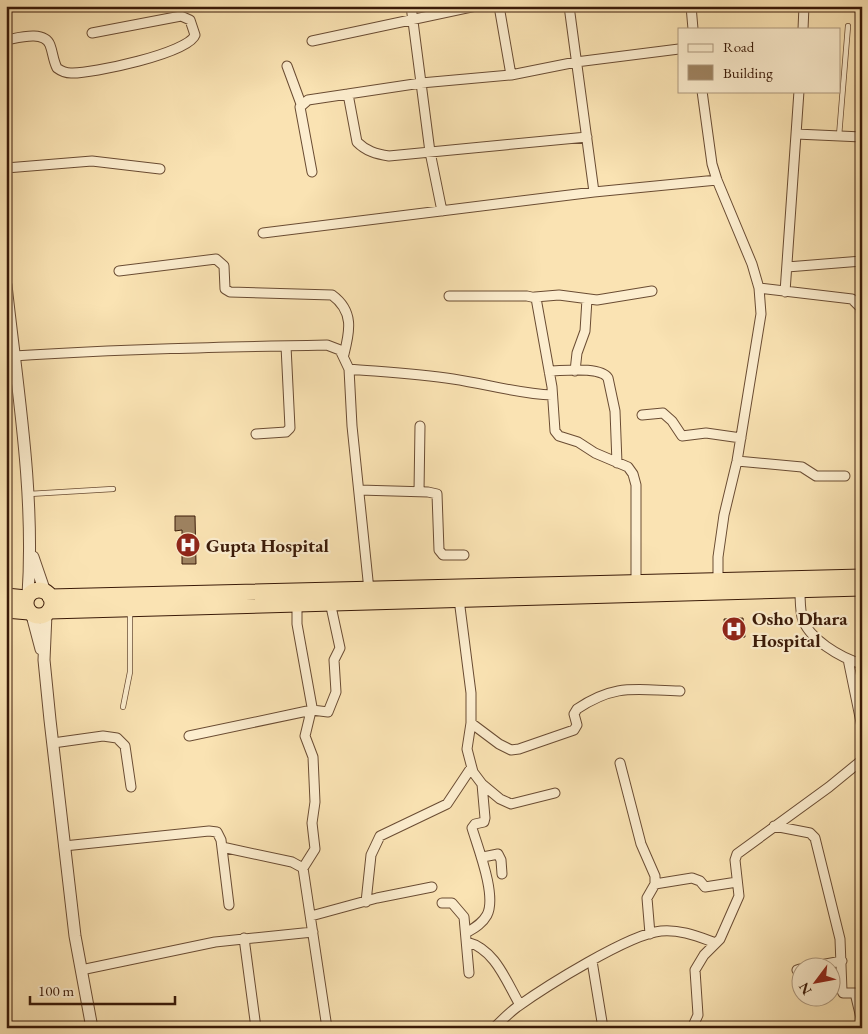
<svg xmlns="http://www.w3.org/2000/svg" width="868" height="1034" viewBox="0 0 868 1034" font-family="'EB Garamond',serif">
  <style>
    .building { fill: #9e8361; stroke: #3a1a08 }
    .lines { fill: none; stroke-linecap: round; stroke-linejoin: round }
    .service-casing { stroke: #6a4c33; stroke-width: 6 }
    .minor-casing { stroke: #6a4c33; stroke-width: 11 }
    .tertiary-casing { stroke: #6a4c33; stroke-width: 13 }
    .trunk-casing { stroke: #3a1a08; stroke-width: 17 }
    .service { stroke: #fcedce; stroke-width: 4.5 }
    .minor { stroke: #fcedce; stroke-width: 9 }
    .tertiary { stroke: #fcedce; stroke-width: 11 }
    .trunk { stroke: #fae3b3; stroke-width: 15 }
    .labels { text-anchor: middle; stroke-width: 4.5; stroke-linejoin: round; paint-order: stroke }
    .poi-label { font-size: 19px; font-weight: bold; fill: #3a1a08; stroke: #fcedce; text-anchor: start }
  </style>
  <rect width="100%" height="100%" fill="#fae3b3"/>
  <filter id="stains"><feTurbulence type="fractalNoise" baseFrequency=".004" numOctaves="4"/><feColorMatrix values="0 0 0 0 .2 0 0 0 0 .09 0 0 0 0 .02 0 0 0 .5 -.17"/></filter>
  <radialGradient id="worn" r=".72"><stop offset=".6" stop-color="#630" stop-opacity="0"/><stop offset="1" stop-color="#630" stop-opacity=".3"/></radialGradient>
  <path class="building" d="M175,516H195L196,564H182V530L175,531Z
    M743,618L745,637L726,639L724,619Z"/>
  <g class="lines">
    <defs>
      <path id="service" d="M839,136L848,26
        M29,494L113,489
        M123,707L130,672V611"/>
      <path id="minor" d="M411,6L430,152L442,211
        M499,6L511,75
        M691,6L693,29
        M803,29L804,6
        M6,40C18,38 44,30 50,45C53,53 53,60 57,68C61,71 66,73 71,73C91,74 189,53 195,35L190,20L181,16L92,33
        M312,41L476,6
        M287,66L301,104
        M702,91L712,164L717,180L752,264L759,288L761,314L737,461L724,515L718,557V585
        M348,94L357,142C366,151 376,154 389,156L587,137
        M796,134L862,137
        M6,168L92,161L160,169
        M312,172L300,107L308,100L421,83L511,75L576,62L679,49
        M594,192L717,180
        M263,233L594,192L569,6
        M787,267L862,261
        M119,271L216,259L224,266L225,289L230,292L332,295C354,311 350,331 344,354
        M759,288L852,299L861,308L862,321
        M785,292L799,91
        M449,296H527L536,298L552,387L555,431L559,436L578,442L595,453L628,467L633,474L636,485V582
        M535,297L559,295L597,300L652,291
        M14,356C118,349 222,347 327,345L340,350L349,369L352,426L369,590
        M349,369C384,372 419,374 453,379C487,384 519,394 552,395
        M549,371C563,371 600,366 608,378L615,411L617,463
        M575,371L577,353L585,331L587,299
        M642,415L663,413L672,421L682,436L706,433L741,438
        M256,434L286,432L290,428L286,346
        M737,461L802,467L816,476H845
        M359,490L428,492L437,494L439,550L443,555H464
        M419,491L420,426
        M800,589C800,598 800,608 802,617C808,639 841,658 862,664
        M459,599L471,693V723L467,749L473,772L482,784L500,799L511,804L555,793
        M297,604V624L312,707L305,736L313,757L315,802L312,823L315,849L303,868
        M848,659L862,727
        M471,723L499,744L511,750L519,749L574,730L577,725L574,714L577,709C616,683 635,690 680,691
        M189,736L312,710L328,712L336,692L334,660L340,648L330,602
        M53,743L103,736L117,738L125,746L131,787
        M620,763L641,844L655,876V884L647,898L650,934
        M774,826L810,833L815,838L840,939L842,991L843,993H855L862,1022
        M64,846L209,831L217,832L221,840L229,905
        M222,847L292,862L303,868L327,1028
        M483,857L498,854L501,860L502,874
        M655,884L692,878L700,881L705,887L737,882
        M366,902L371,855L380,836L447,804L471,768
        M442,903H452L464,917L469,973
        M311,916L377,898L432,887
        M466,933C474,928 482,924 487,915C497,896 478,848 472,828L475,824L484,822L485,818L482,784
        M244,938L256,1028
        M467,942C495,949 506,981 520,1005
        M592,961L603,1028
        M815,966L842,961
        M81,970L215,942L313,932
        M797,970L800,969
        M494,1028C501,1021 509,1013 517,1007C545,987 629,934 661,931C680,929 699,937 716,943
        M692,1028L698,1015L695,970L704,955L720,939L739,896L735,860L737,854L829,787L862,760"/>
      <path id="tertiary" d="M6,285C17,387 35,492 28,595
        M33,557L45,592
        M46,614L44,660L50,720L75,936L92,1028
        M32,615L41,649"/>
      <path id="trunk" d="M26 603a13 13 0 1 1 26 0a13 13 0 1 1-26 0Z
        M6,596L26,598
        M50,597L862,577
        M6,610L29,612
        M49,611L862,588"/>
    </defs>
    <use href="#service" class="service-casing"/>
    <use href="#minor" class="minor-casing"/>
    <use href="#tertiary" class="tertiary-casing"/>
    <use href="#trunk" class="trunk-casing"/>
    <use href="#service" class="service"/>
    <use href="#minor" class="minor"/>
    <use href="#tertiary" class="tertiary"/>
    <use href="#trunk" class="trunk"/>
  </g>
  <defs>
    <symbol id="hospital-disc" viewBox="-11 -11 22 22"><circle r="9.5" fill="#8f2418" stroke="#fcedce"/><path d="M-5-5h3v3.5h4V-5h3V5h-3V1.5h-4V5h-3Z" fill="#fff"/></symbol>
  </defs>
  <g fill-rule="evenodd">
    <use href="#hospital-disc" x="174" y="531" width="28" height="28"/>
    <use href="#hospital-disc" x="720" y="615" width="28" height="28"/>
  </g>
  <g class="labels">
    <g class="poi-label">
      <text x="206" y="552">Gupta Hospital</text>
      <text x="752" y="625">Osho Dhara<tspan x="752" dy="22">Hospital</tspan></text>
    </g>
  </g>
  <rect width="868" height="1034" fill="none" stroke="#fae3b3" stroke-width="25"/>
  <rect x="8" y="8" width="853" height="1019" fill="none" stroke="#3a1a08" stroke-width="2.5"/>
  <rect x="12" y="12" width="843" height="1009" fill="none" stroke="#3a1a08"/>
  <rect x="678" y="28" width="162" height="65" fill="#fcedce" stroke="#ae997f"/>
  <rect x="688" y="44" width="25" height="8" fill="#fcedce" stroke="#ae997f"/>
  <text x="723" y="52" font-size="15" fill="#3a1a08">Road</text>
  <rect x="688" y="65" width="25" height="15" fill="#9e8361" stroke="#ae997f"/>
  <text x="723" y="78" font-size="15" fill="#3a1a08">Building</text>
  <g transform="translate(816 982) rotate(238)"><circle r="24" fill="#fcedce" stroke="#ae997f"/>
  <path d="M0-4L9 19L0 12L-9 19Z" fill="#8f2418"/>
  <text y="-8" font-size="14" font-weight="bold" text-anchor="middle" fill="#3a1a08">N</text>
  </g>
  <path d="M30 996v8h145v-8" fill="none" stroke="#3a1a08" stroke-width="2.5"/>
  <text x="38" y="996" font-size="15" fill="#3a1a08" stroke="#fcedce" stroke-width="4" paint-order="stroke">100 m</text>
  <rect width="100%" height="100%" filter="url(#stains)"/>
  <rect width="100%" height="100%" fill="url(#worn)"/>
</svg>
